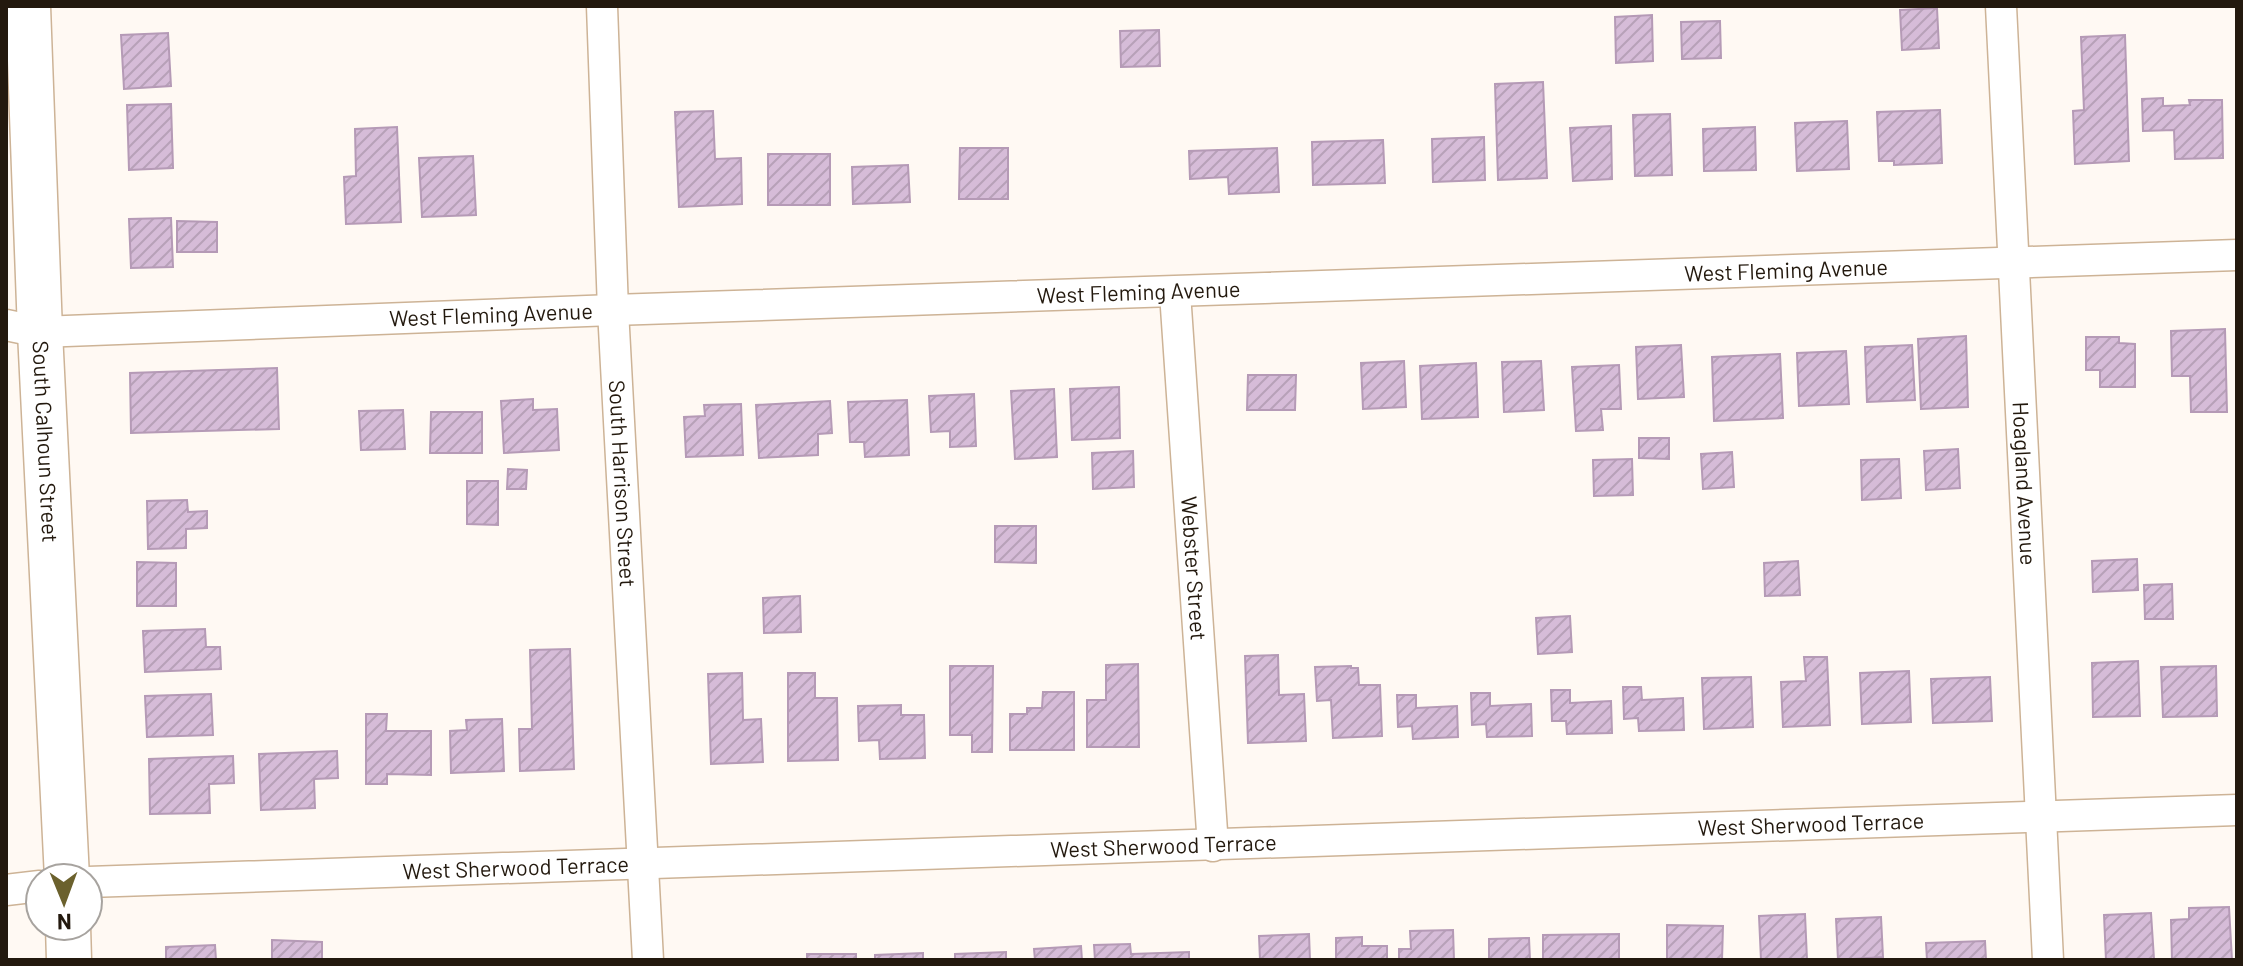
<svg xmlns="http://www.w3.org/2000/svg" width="2243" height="966" viewBox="0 0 2243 966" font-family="Barlow,sans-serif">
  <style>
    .building { fill: url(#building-hatch); stroke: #b59ab6; stroke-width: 2 }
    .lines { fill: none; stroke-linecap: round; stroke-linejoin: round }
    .street-casing { stroke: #cdb396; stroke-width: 33 }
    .secondary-casing { stroke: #cdb396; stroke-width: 47 }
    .street { stroke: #fff; stroke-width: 30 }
    .secondary { stroke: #fff; stroke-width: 44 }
    .labels { text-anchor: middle; stroke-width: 6; stroke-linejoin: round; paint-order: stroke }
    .street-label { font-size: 22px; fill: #23190e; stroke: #fff }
  </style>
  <defs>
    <pattern id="building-hatch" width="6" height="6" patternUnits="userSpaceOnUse" patternTransform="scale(2)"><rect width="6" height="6" fill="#d6bcd8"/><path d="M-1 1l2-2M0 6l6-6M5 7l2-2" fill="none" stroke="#b7a1b8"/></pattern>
  </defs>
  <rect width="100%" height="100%" fill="#fff9f3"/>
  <path class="building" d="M1937,8L1939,48L1902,50L1900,10Z
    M1652,15L1653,61L1616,63L1615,17Z
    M1720,21L1721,58L1682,59L1681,22Z
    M1159,30L1160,66L1121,67L1120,31Z
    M168,33L171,86L124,89L121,35Z
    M2125,35L2129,161L2075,164L2073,111L2084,110L2081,37Z
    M1543,82L1547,178L1498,180L1495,84Z
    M2163,98V106L2190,105L2189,100H2222L2223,158L2175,159L2174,130L2143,131L2142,99Z
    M171,104L173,168L129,170L127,105Z
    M1940,110L1942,163L1894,165V161H1879L1877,112Z
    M713,111L715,159L741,158L742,204L679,207L675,112Z
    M1670,114L1672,175L1635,176L1633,115Z
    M1847,121L1849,169L1797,171L1795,123Z
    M1611,126L1612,179L1573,181L1570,128Z
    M397,127L401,222L346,224L344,177L356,176L355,129Z
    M1755,127L1756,170L1704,171L1703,129Z
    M1484,137L1485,180L1433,182L1432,139Z
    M1383,140L1385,183L1313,185L1312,142Z
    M960,148H1008V199H959Z
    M1277,148L1279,192L1229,194L1228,177L1190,179L1189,151Z
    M768,154H830V205H768Z
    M473,156L476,215L422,217L419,158Z
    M908,165L910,202L853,204L852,167Z
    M171,218L173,267L131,268L129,219Z
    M177,221L217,222V252H177Z
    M2225,329L2227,412H2191L2190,376H2172L2171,331Z
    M1966,336L1968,407L1921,409L1918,339Z
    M2086,337H2119V343L2135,344V387H2100V370H2086Z
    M1681,345L1684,397L1638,399L1636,347Z
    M1912,345L1915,400L1867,402L1865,347Z
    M1846,351L1849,404L1799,406L1797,353Z
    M1780,354L1783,418L1714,421L1712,357Z
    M1404,361L1406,407L1363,409L1361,363Z
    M1541,361L1544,410L1504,412L1502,362Z
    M1476,363L1478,417L1422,419L1420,366Z
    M1619,365L1621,409H1601L1603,430L1576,431L1572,367Z
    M277,368L279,429L131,433L130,373Z
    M1248,375H1296L1295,410H1247Z
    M1119,387L1120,438L1072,440L1070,389Z
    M1054,389L1057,457L1015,459L1011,391Z
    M974,394L976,446L950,447V431L931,432L929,396Z
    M533,399V410L557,409L559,450L504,453L501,401Z
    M907,400L909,455L865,457L864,442H850L848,402Z
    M830,401L832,433L818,434V455L759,458L756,405Z
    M741,404L743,455L686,457L684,417L705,416L704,405Z
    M403,410L405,449L361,450L359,411Z
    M431,412H482V453H430Z
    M1639,438H1669V459L1639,458Z
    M1958,449L1960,488L1926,490L1924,451Z
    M1133,451L1134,487L1093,489L1092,453Z
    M1732,452L1734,487L1703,489L1701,454Z
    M1632,459L1633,495L1594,496L1593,460Z
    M1899,459L1901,498L1862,500L1861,460Z
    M508,469L527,470L526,489H507Z
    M467,481H498V525L467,524Z
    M187,500L188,512L207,511V528L186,529V548L148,549L147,501Z
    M995,526H1036V563L995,562Z
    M2137,559L2138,590L2093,592L2092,561Z
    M1798,561L1800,595L1765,596L1764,563Z
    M137,562L176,563V606H137Z
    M2172,584L2173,619H2145L2144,585Z
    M800,596L801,632L764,633L763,598Z
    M1570,616L1572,652L1538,654L1536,618Z
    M205,629L206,647H220L221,669L145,672L143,631Z
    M570,649L574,769L520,771L519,729H532L530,650Z
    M1278,655L1279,695L1304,694L1306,741L1248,743L1245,656Z
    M1804,657H1827L1830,725L1783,727L1781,682L1806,681Z
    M2138,661L2140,716L2093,717L2092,663Z
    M1138,664L1139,747H1087V700H1106V665Z
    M950,666H993L992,752H972V735H950Z
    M1351,666V668H1358L1359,685H1380L1382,736L1333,738L1331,700L1317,701L1315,667Z
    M2216,666L2217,716L2163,717L2161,667Z
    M1909,671L1911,722L1862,724L1860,673Z
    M742,673L743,720L761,719L763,762L711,764L708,674Z
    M788,673H815V698H837L838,760L788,761Z
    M1751,677L1753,727L1704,729L1702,678Z
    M1990,677L1992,721L1933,723L1931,679Z
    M1623,687H1641L1642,700L1683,698L1684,730L1639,731L1638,718L1624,719Z
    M1551,690H1570V703L1611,701L1612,733L1567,734L1566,721H1552Z
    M1043,692H1074V750H1010V714H1027V708H1042Z
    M1471,693H1490V706L1531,704L1532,736L1487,737L1486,724L1472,725Z
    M211,694L213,735L147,737L145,696Z
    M1397,695H1416V708L1457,706L1458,737L1413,739L1412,726L1398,727Z
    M901,705V715H924L925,758L880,759L879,740L859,741L858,706Z
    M366,714H387L386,731H431V775L387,774V784H366Z
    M502,719L504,771L451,773L450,731L467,730L466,720Z
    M337,751L338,778L314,779L315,808L261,810L259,754Z
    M233,756L234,783L209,784L210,813L150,814L149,759Z
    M2229,907L2232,960H2172L2171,920L2189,919V908Z
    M2151,913L2154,959L2106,960L2104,915Z
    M1805,914L1807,960H1761L1759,916Z
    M1881,917L1883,957L1838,960L1836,919Z
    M1667,925L1723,926L1722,960H1667Z
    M1453,930L1454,960H1399V949H1411L1410,931Z
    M1309,934L1310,960H1260L1259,936Z
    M1619,934V960H1543V935Z
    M1362,937V946H1387V960H1336V938Z
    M1529,938L1530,960H1489V939Z
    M272,940L322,942V960H272Z
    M1985,941L1986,960H1927L1926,943Z
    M1130,944L1131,954L1189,952V960H1095L1094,945Z
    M215,945L216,960H166V947Z
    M1081,946L1082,960H1035L1034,949Z
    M1006,952V960H955V954Z
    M923,953V960H875V955Z
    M807,954H856V960H807Z"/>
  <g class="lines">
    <defs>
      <g id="street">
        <path id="s1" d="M602,6L613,310L648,960"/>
        <path id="s2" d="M2001,6L2048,960"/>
        <path id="s3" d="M1175,293L1213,846"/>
        <path id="s4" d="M6,325L40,332L613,310L2237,255"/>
        <path id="s5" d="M88,882L2237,810"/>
        <path d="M6,890L40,886"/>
      </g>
      <g id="secondary">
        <path id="s6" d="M28,6L40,332L67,878"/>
        <path d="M68,926L69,960"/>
      </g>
    </defs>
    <use href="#street" class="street-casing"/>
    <use href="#secondary" class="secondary-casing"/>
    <use href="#street" class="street"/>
    <use href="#secondary" class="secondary"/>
  </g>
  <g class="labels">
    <g class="street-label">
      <text dy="8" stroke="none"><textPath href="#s4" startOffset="1782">West Fleming Avenue</textPath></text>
      <text dy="8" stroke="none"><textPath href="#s4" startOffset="1134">West Fleming Avenue</textPath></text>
      <text dy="8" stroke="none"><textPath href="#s4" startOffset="486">West Fleming Avenue</textPath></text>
      <text dy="8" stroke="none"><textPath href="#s6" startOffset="436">South Calhoun Street</textPath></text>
      <text dy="8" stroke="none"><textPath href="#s1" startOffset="478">South Harrison Street</textPath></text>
      <text dy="8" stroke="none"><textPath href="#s2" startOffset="478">Hoagland Avenue</textPath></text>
      <text dy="8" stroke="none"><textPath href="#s3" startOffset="276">Webster Street</textPath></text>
      <text dy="8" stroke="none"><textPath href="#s5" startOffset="1724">West Sherwood Terrace</textPath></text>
      <text dy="8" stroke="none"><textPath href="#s5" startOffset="1076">West Sherwood Terrace</textPath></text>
      <text dy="8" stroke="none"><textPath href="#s5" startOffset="428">West Sherwood Terrace</textPath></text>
    </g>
  </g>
  <rect width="2243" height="966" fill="none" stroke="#23190e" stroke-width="16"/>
  <g transform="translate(64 902) rotate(179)"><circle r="38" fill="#ffffff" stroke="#a7a39f" stroke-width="2"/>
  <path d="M0-6L14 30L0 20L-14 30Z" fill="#6b612d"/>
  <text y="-12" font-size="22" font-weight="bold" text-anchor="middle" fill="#23190e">N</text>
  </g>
</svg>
